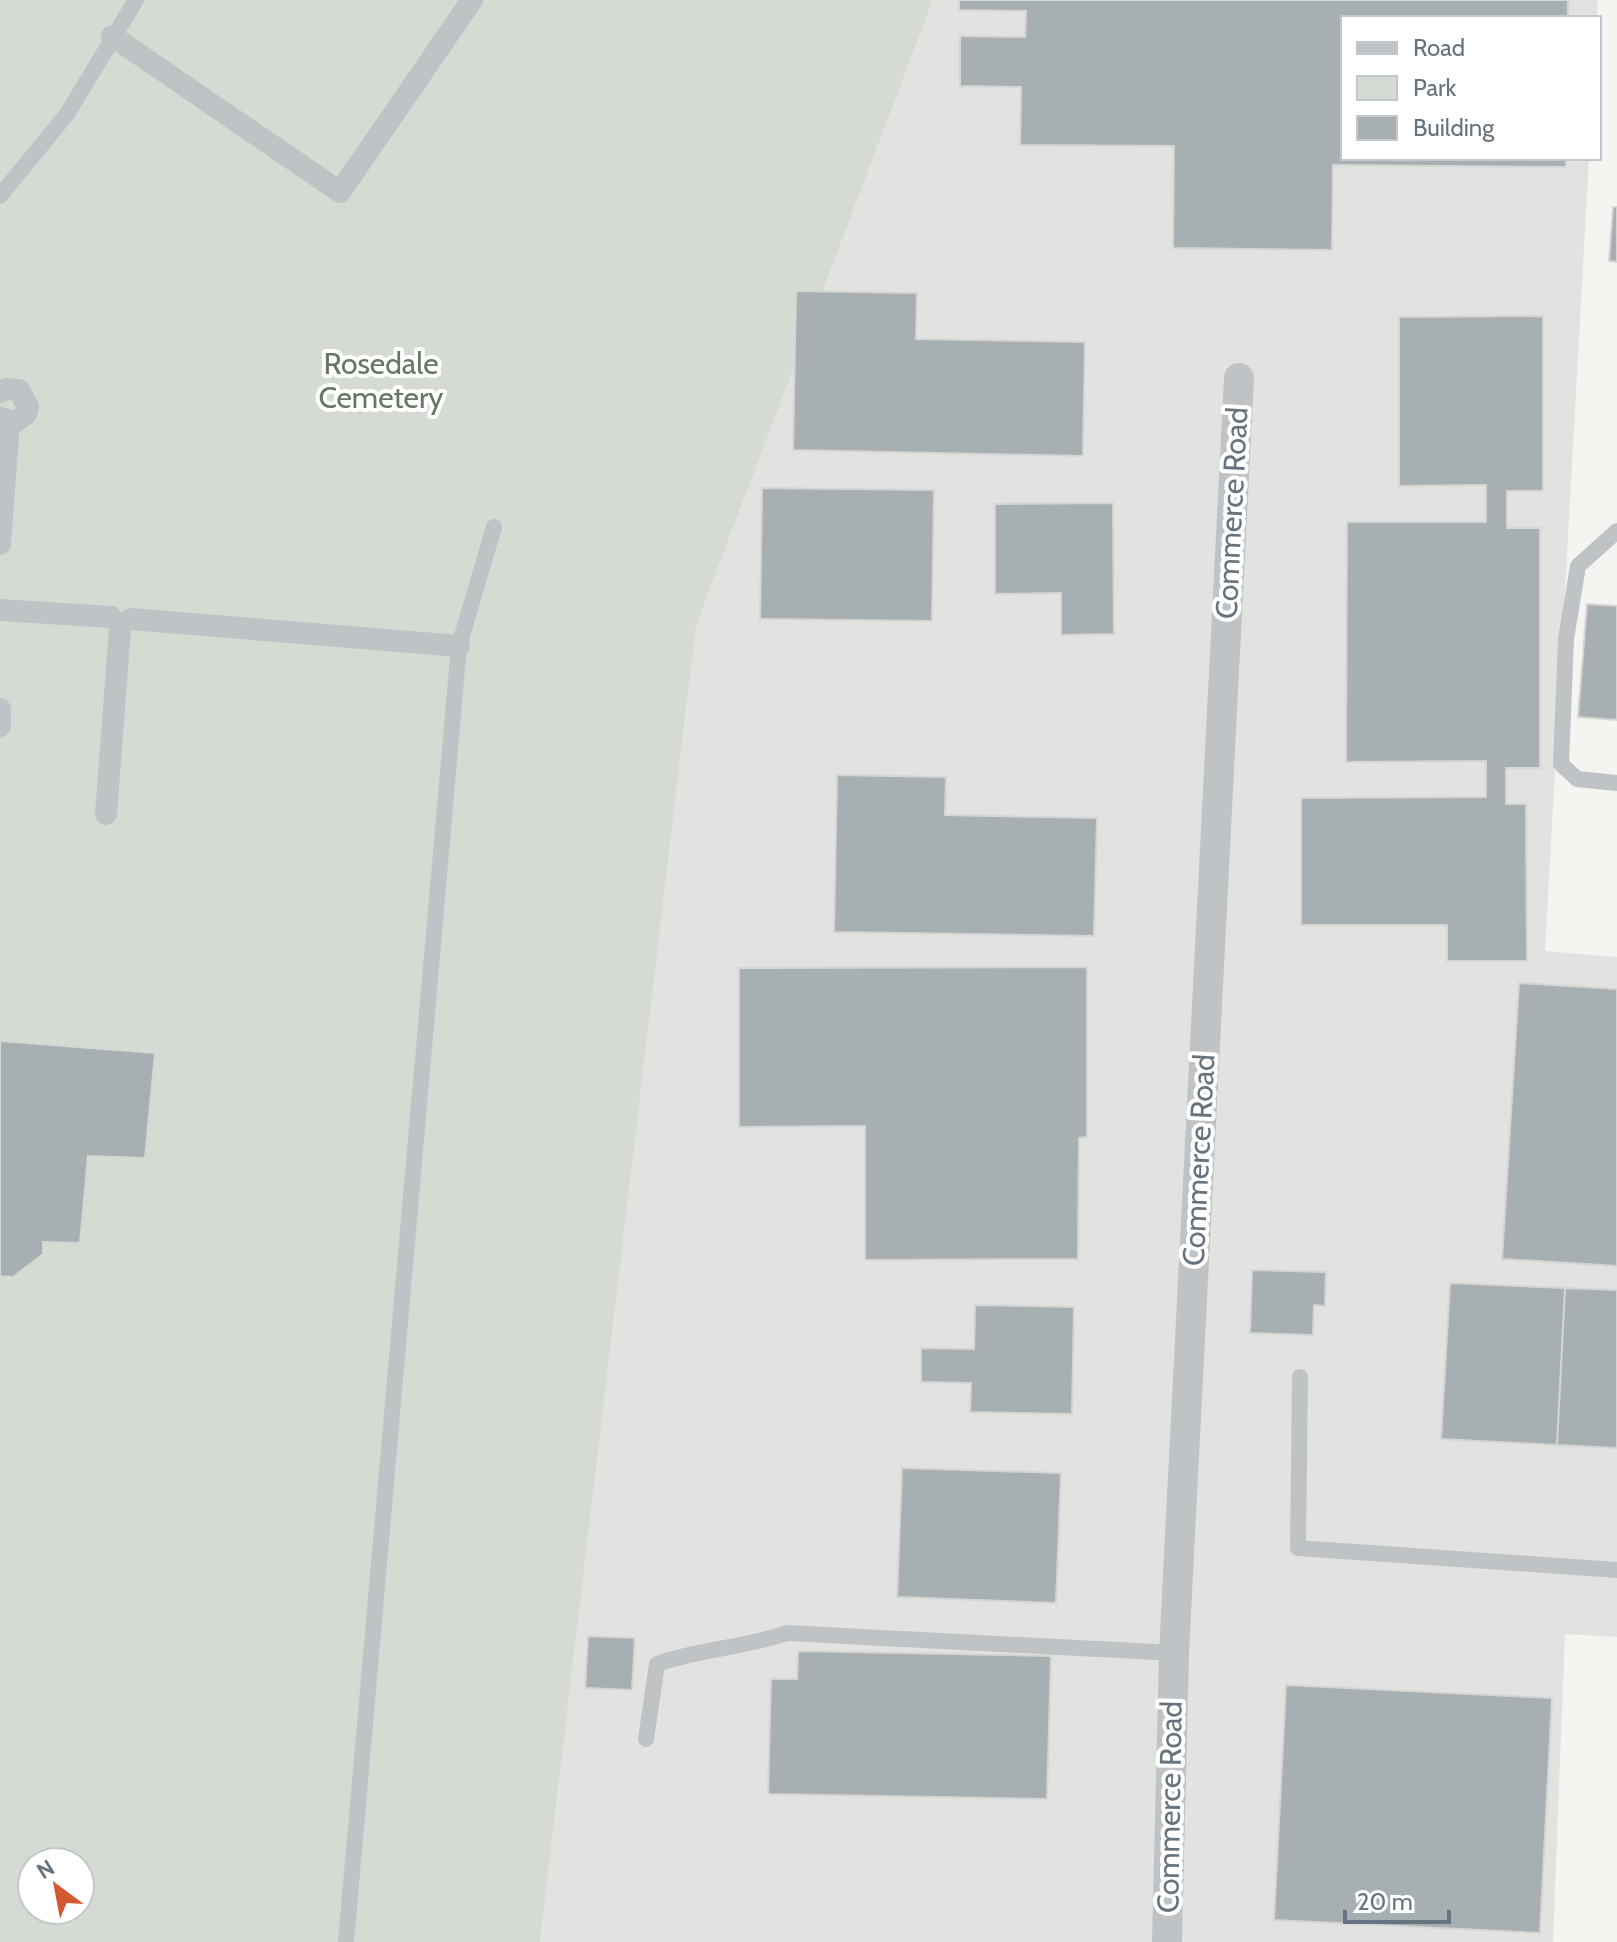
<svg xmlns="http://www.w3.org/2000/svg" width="1617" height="1942" viewBox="0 0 1617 1942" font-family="Cabin,sans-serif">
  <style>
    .built { fill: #e2e3e1 }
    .green { fill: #d5dbd2; fill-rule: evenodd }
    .building { fill: #a8afb3; stroke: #d5d5d3; stroke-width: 2 }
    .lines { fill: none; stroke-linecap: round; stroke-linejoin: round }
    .service { stroke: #c0c3c6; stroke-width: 16 }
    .pedestrian { stroke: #c0c3c6; stroke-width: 22 }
    .minor { stroke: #c0c3c6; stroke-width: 30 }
    .labels { text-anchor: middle; stroke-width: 8; stroke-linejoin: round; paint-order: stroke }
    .park-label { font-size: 30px; fill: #687764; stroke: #fff }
    .street-label { font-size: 30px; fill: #66747f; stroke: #fff }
  </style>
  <rect width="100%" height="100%" fill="#f4f4f1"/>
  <path class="built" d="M933,0H1598L1597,18H1343V158H1589L1545,951L1617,957V1637L1565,1634L1553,1942H540L696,626Z"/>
  <path class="green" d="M0,0H933L696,626L540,1942H0ZM32,1862H80V1910H32Z"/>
  <path class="building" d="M959,0H1568V18H1343V158H1566V167L1333,165L1332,250L1173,248L1174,146L1020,145L1021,87L960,86V36L1025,37L1026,11L959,10Z
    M1613,207H1617V262L1609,261Z
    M796,291L917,293L916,339L1085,342L1083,456L793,450Z
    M1543,316V491H1507V528H1540V768H1506V804H1526L1527,961H1447V925H1301V798L1486,797V761L1346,762L1347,522H1486V485L1399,486V317Z
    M762,488L934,490L932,621L760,619Z
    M1113,503L1114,634L1061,635V593L995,594V504Z
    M1587,604L1617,606V720L1578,717Z
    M837,775L946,777L945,815L1097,818L1094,936L834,932Z
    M1087,967V1137L1079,1138L1078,1259L865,1260V1126L739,1127V968Z
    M1519,983L1617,989V1266L1502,1259Z
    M0,1041L155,1053L145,1158L88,1156L80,1243L43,1242V1254L13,1277L0,1276Z
    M1252,1270L1326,1272L1325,1306L1314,1305L1313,1335L1250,1333Z
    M1450,1283L1565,1288L1557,1445L1441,1439Z
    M1565,1288L1617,1290V1448L1557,1445Z
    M975,1305L1074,1307L1072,1414L970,1412L971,1383L921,1382V1348L974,1349Z
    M902,1468L1061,1473L1056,1603L897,1597Z
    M588,1636L635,1638L632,1690L585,1688Z
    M798,1651L1051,1656L1047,1799L768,1794L771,1679H797Z
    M1286,1685L1552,1698L1540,1933L1274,1920Z"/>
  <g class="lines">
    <path class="service" d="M0,196L67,114L136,0
      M1617,531L1578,566L1566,639L1561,764L1577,779L1617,783
      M1300,1377L1298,1548L1617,1570
      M646,1739L657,1664C699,1649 744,1648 787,1633L1174,1653
      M346,1942L459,646L494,527"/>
    <path class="pedestrian" d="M112,36L340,192L472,0
      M0,392L6,389L19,390L28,407L26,414L15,422L0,418
      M0,544L9,422
      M0,610L111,617
      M131,619L459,646
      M0,709V726
      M106,814L120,628"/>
    <path class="minor" d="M1167,1942L1174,1653L1239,378"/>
  </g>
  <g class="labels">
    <g class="park-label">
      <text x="381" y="374">Rosedale<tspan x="381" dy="34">Cemetery</tspan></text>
    </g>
    <g class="street-label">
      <text transform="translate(1232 513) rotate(-87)" y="10">Commerce Road</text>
      <text transform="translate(1199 1160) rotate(-87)" y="10">Commerce Road</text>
      <text transform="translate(1170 1807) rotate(-89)" y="10">Commerce Road</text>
    </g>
  </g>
  <rect x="1341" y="16" width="260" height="144" fill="#ffffff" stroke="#c2c7cc" stroke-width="2"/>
  <rect x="1357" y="42" width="40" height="12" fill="#c0c3c6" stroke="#c2c7cc" stroke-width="2"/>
  <text x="1413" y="56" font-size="24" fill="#66747f">Road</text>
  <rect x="1357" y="76" width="40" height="24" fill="#d5dbd2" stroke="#c2c7cc" stroke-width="2"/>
  <text x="1413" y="96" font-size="24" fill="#66747f">Park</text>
  <rect x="1357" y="116" width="40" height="24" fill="#a8afb3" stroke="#c2c7cc" stroke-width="2"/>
  <text x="1413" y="136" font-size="24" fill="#66747f">Building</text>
  <g transform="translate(56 1886) rotate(328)"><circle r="38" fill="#ffffff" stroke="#c2c7cc" stroke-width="2"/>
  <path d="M0-6L14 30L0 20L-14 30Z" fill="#d45831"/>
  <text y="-12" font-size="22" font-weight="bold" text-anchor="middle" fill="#66747f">N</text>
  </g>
  <path d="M1345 1910v12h104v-12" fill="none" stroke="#66747f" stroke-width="4"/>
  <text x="1357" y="1910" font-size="24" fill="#66747f" stroke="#ffffff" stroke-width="6" paint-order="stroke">20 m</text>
</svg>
